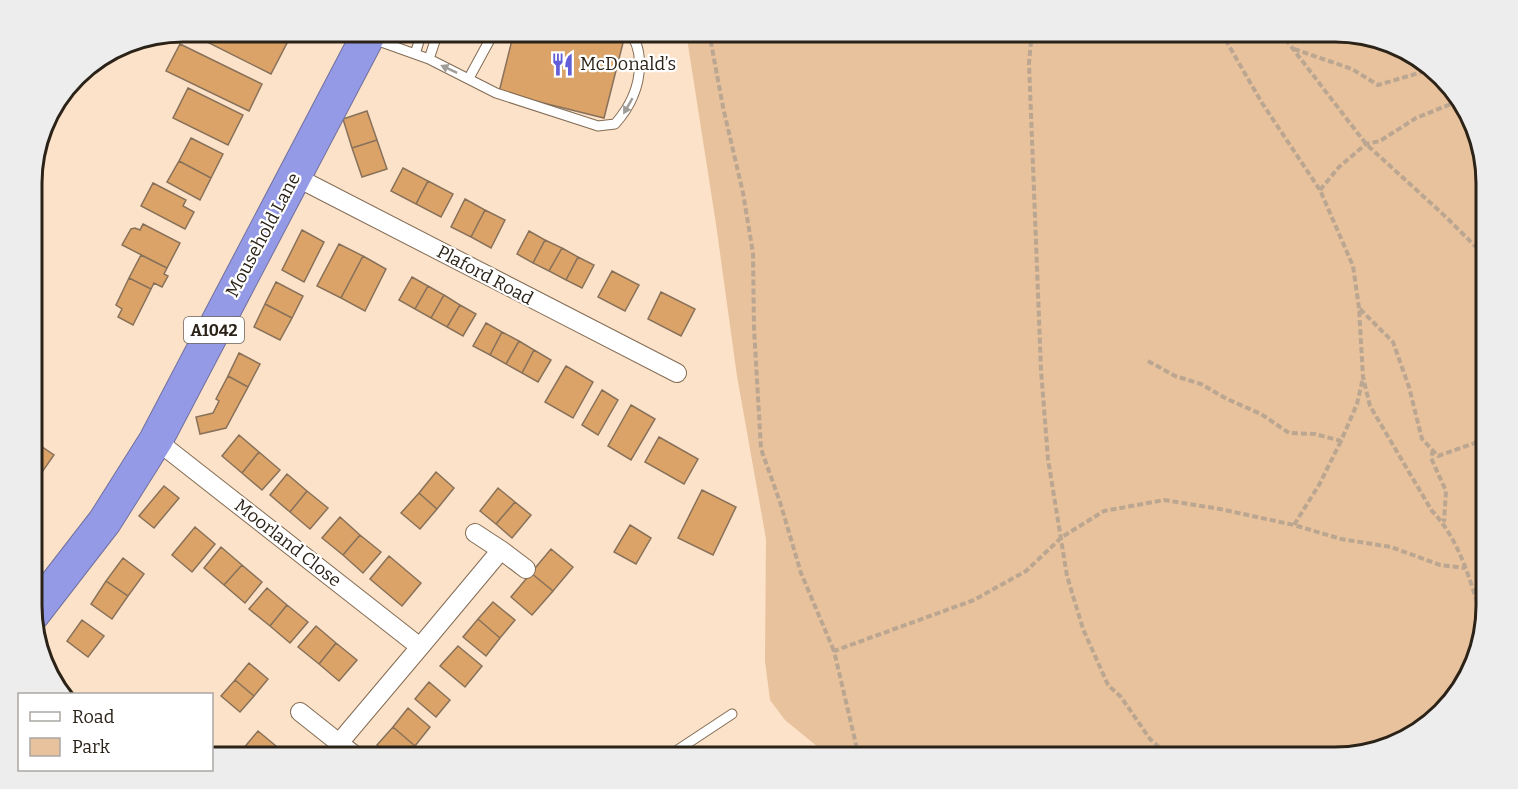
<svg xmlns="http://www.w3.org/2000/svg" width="1518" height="789" viewBox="0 0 1518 789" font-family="Bitter,serif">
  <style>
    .green { fill: #e7c29c }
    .building { fill: #dba367; stroke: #88715a; stroke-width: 1.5 }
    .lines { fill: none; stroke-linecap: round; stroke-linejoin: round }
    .lane-casing { stroke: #836c55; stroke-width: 11 }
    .street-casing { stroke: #836c55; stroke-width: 20 }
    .highway-casing { stroke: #70709e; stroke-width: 35 }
    .path { stroke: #bba691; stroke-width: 4; stroke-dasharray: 6 3; stroke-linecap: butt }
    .lane { stroke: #fff; stroke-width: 9 }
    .street { stroke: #fff; stroke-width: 18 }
    .highway { stroke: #959ae6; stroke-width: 33 }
    .oneway { fill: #a09c97 }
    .labels { text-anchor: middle; stroke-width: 4.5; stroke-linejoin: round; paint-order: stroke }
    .shield { fill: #fff; stroke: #6b645d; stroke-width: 1.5 }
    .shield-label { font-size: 16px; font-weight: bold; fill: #2b2218 }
    .poi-label { font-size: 18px; fill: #2b2218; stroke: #fff; text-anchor: start }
    .street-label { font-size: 18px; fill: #2b2218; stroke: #fff }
    .rim { fill: none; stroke: #2b2218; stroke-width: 3 }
  </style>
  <rect width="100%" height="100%" fill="#fce2c8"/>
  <path class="green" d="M686,32H1335L1402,47L1461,99L1485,164L1486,606L1471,673L1419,732L1345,757H821L818,747L785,720L770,700L765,661L766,539L737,376L716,224Z"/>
  <path class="building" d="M197,32H264L287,43L271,74L195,36Z
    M514,32H611L625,35L604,118L499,92Z
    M180,44L262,84L249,111L166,71Z
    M188,88L243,115L228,145L173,118Z
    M367,111L377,140L352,148L343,119Z
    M191,138L223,154L211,178L179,161Z
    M377,140L387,169L362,177L352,148Z
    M179,161L211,178L200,200L167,182Z
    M403,168L428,181L416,204L391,191Z
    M428,181L453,194L441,217L416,204Z
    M153,183L186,200L183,206L194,212L185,229L141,206Z
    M465,199L485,210L471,237L451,227Z
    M485,210L505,220L491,248L471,237Z
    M143,224L180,243L167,268L122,245L131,229L135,228L140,230Z
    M302,230L324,242L304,282L282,270Z
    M529,231L545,240L533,263L517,254Z
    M545,240L562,248L549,271L533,263Z
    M339,244L363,256L341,298L317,286Z
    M562,248L578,257L566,280L549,271Z
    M141,255L167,268L164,274L168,276L162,287L154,283L151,289L129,278Z
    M363,256L386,269L365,311L341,298Z
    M578,257L594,265L582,288L566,280Z
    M612,271L639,285L625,311L598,297Z
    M412,277L428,286L415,309L399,300Z
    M129,278L151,289L133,325L118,317L122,309L116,305Z
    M276,282L303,296L292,318L265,304Z
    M428,286L444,295L431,318L415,309Z
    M661,292L695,309L681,336L648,319Z
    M444,295L460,305L447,327L431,318Z
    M265,304L292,318L280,340L254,327Z
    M460,305L476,314L463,336L447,327Z
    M486,323L502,332L490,355L473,346Z
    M502,332L519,341L506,364L490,355Z
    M519,341L534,350L522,373L506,364Z
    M534,350L551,360L538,382L522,373Z
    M239,353L260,364L248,387L228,376Z
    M566,366L593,382L573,418L545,402Z
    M228,376L248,387L226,428L200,434L196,417L213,413L219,401L216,399Z
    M602,390L618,400L598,435L582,425Z
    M631,405L655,419L631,460L608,446Z
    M239,435L259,452L242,473L222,456Z
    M659,437L698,459L684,484L645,462Z
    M32,440L54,455L33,485Z
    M259,452L280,470L262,490L242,473Z
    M436,472L454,488L437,509L419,493Z
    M287,474L307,491L290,512L270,495Z
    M164,486L179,498L154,528L139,516Z
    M498,488L515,502L496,524L480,511Z
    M702,490L736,507L713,555L678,538Z
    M307,491L328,508L310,529L290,512Z
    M419,493L437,509L420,529L401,513Z
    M515,502L531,515L512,538L496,524Z
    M340,517L360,535L343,555L322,538Z
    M630,525L651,538L636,564L614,552Z
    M195,527L215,544L192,572L172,555Z
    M360,535L381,552L363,573L343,555Z
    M221,547L242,565L224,585L204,568Z
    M551,549L573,567L553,591L531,573Z
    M389,556L421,583L402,606L370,579Z
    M123,558L144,574L128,596L106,581Z
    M242,565L262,582L245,603L224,585Z
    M531,573L553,591L532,615L511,597Z
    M106,581L128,596L112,619L91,604Z
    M267,588L287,605L270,626L249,609Z
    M493,602L515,620L500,638L478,619Z
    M287,605L308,622L290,643L270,626Z
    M478,619L500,638L486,656L463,637Z
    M82,620L104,636L88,657L67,641Z
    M316,626L336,643L319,664L298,647Z
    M336,643L357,660L339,681L319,664Z
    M458,646L482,666L465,687L440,666Z
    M249,663L268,679L254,696L235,680Z
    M235,680L254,696L240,712L221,696Z
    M429,682L450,700L436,717L415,699Z
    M408,708L430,727L415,746L393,727Z
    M393,727L415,746L405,757H391L377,745Z
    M258,731L276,746L266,757H253L243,749Z
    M276,746L290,757H266Z"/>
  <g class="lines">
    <defs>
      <path id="lane" d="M373,39L429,59L496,93L598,126L615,124C622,116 629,106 633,96C641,78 644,46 628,32
        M415,54L422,32
        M429,59L438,32
        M469,78L494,32
        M669,757L670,755L732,714"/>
      <path id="street" d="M294,176L677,373
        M156,440L420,647L339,743L357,757
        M475,533L501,550
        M420,647L501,550L526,569
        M300,712L339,743"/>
      <path id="highway" d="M33,614L105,521L156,440L370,32"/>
    </defs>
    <use href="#lane" class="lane-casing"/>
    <use href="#street" class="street-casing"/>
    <use href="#highway" class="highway-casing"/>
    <path class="path" d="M709,32L723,107L743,193L753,253L754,328L761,449L780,502L801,573L834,651
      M1032,32L1029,63L1041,370L1048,459L1067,576L1083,629L1108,685L1121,697L1150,739L1170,757
      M1221,32L1262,103L1320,190L1353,266L1359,308L1363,377L1370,406L1432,511C1460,540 1471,583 1483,622
      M1280,32L1366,144L1446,217L1482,253L1486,261
      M1294,49L1352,69L1378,85L1429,70
      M1320,190L1339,167L1366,144L1380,141L1416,118L1461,100
      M1360,309L1393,342L1409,387L1422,439L1438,456L1486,439
      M1148,361L1175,376L1201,384L1227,399L1261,414L1289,433L1315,434L1341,441L1357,404L1363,378
      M1341,441L1319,485L1294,525L1341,539L1391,547L1440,565L1465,568
      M1433,450L1431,458L1446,491L1444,522
      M859,757L834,651L974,600L1026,571L1062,537L1104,511L1164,500L1220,509L1294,525"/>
    <use href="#lane" class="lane"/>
    <use href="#street" class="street"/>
    <use href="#highway" class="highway"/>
  </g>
  <defs><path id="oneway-solid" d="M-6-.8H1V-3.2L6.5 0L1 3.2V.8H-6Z" transform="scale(1.5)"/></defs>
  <g class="oneway">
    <use href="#oneway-solid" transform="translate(449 69) rotate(-155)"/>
    <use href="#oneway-solid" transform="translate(628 106) rotate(120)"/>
  </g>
  <defs>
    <symbol id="restaurant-bare" viewBox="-9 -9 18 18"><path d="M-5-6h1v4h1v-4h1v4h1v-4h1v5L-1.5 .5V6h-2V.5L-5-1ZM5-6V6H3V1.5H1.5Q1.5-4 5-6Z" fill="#615ed7" stroke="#fff" stroke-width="2.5" paint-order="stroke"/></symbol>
  </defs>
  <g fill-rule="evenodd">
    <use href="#restaurant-bare" x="546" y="48" width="33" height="33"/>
  </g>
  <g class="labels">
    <rect class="shield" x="184" y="317" width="60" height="26" rx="4.5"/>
    <g class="shield-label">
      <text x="214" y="336">A1042</text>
    </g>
    <g class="poi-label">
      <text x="580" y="70">McDonald’s</text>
    </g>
    <g class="street-label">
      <text transform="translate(263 235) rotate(-62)" y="6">Mousehold Lane</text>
      <text transform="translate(485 275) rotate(28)" y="6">Plaford Road</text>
      <text transform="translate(288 543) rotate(38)" y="6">Moorland Close</text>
    </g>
  </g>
  <path d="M0 0H1518V789H0ZM183 42H1335A141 141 0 0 1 1476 183V606A141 141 0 0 1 1335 747H183A141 141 0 0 1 42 606V183A141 141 0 0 1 183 42Z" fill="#eeeded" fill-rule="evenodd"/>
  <path class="rim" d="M183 42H1335A141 141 0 0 1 1476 183V606A141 141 0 0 1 1335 747H183A141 141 0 0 1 42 606V183A141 141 0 0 1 183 42Z"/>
  <rect x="18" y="693" width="195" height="78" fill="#ffffff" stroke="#aaa7a3" stroke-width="1.5"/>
  <rect x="30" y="712" width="30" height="9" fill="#ffffff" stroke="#aaa7a3" stroke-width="1.5"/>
  <text x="72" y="723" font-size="18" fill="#2b2218">Road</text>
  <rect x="30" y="738" width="30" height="18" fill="#e7c29c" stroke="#aaa7a3" stroke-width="1.5"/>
  <text x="72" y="753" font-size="18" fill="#2b2218">Park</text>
</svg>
